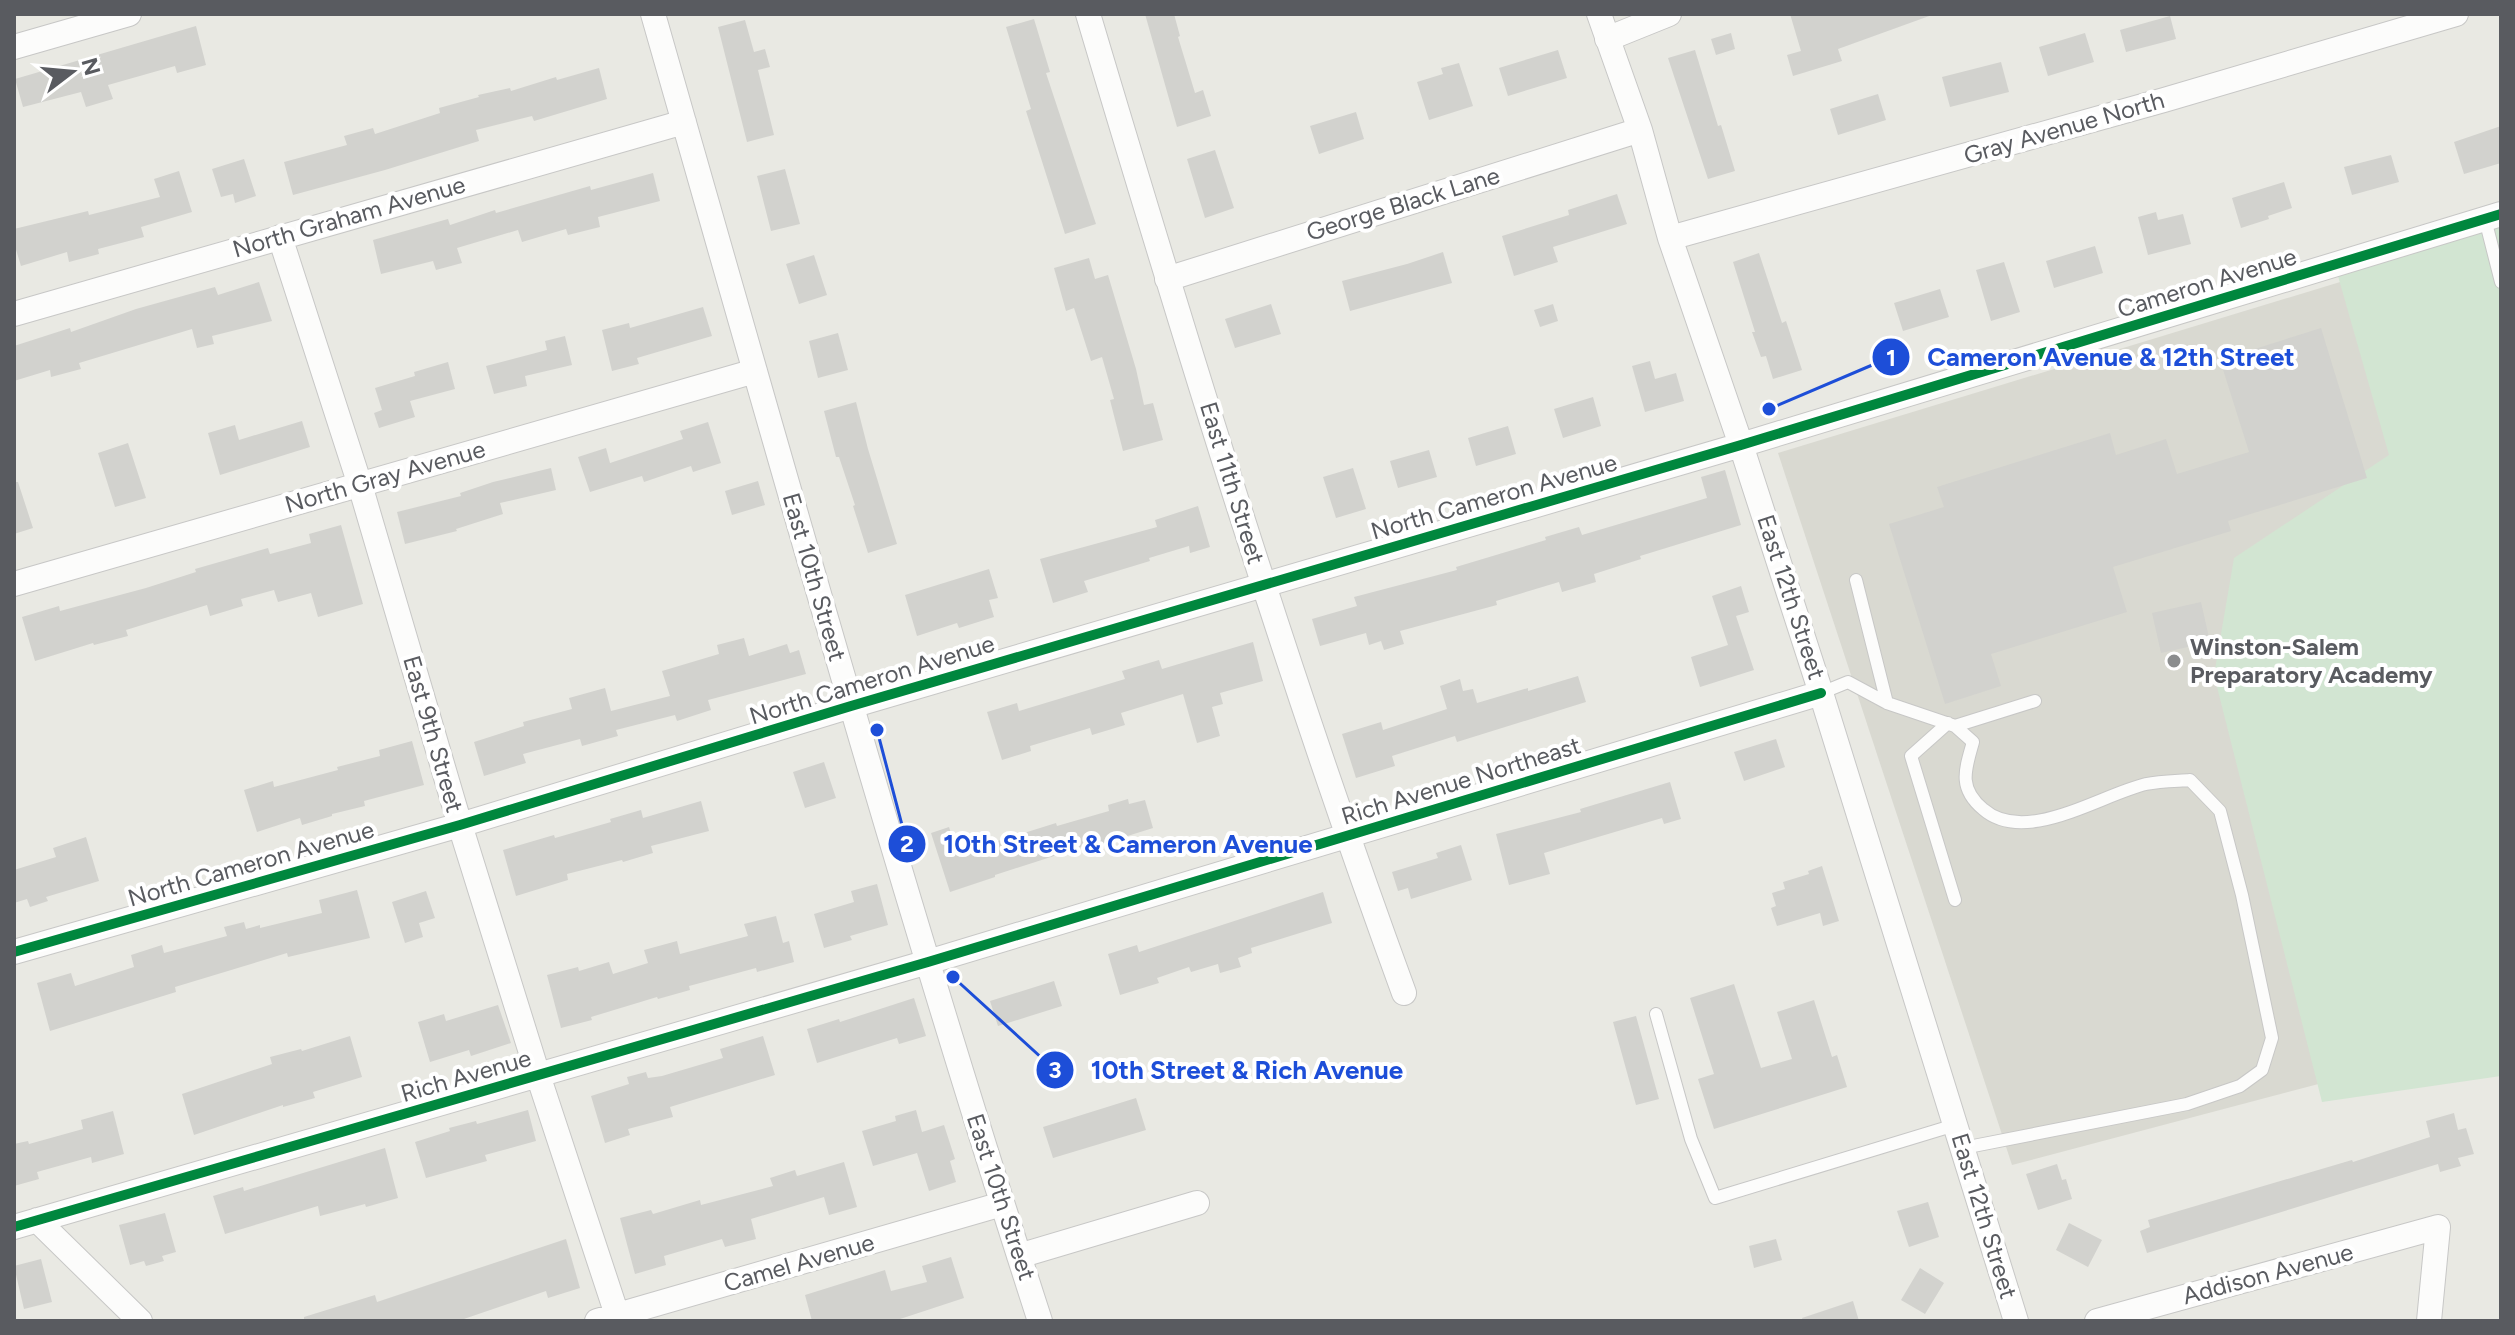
<svg xmlns="http://www.w3.org/2000/svg" width="2515" height="1335" viewBox="0 0 2515 1335" font-family="Figtree,sans-serif">
  <style>
    .education { fill: #d9d9d1 }
    .green { fill: #d2e5d2 }
    .building { fill: #d2d2ce }
    .lines { fill: none; stroke-linecap: round; stroke-linejoin: round }
    .lane-casing { stroke: #c7c7c6; stroke-width: 14 }
    .street-casing { stroke: #c7c7c6; stroke-width: 26 }
    .lane { stroke: #fcfcfb; stroke-width: 12 }
    .street { stroke: #fcfcfb; stroke-width: 24 }
    .cycleway-casing { stroke: #fff; stroke-width: 15 }
    .cycleway { stroke: #00873e; stroke-width: 10 }
    .poi-dot { fill: #8b8d8e; stroke: #fff; stroke-width: 3 }
    .labels { text-anchor: middle; stroke-width: 8; stroke-linejoin: round; paint-order: stroke }
    .street-label { font-size: 24px; fill: #595b60; stroke: #fff }
    .poi-label { font-size: 24px; font-weight: bold; fill: #595b60; stroke: #fff; text-anchor: start }
    .leader { fill: none; stroke: #1d4ed8; stroke-width: 3 }
    .callout-dot { fill: #1d4ed8; stroke: #fff; stroke-width: 3 }
    .mark-label { font-size: 24px; text-anchor: middle; font-weight: bold; fill: #fff }
    .callout-label { font-size: 26px; text-anchor: middle; font-weight: bold; fill: #1d4ed8; stroke: #fff; stroke-width: 8; stroke-linejoin: round; paint-order: stroke }
  </style>
  <rect width="100%" height="100%" fill="#e9e9e3"/>
  <path class="education" d="M2501,233L2330,1081L2012,1165L1778,453Z"/>
  <path class="green" d="M2501,221V1076L2322,1102L2214,675L2234,558L2389,455L2336,269Z"/>
  <path class="building" d="M1145,14H1174L1180,36L1178,37L1195,93L1203,90L1211,116L1177,127Z
    M1790,14H1932V15L1838,49L1842,61L1793,76L1787,55L1801,51Z
    M2170,16L2176,39L2126,52L2120,30Z
    M1034,19L1050,72L1046,73L1096,224L1065,234L1026,111L1031,109L1006,27Z
    M745,20L754,52L765,49L770,67L758,70L774,135L747,142L718,27Z
    M196,26L206,65L177,73L175,66L108,85L113,99L86,107L81,92L23,107L15,79Z
    M1731,33L1735,49L1716,55L1711,39Z
    M2085,33L2094,62L2048,76L2039,47Z
    M1558,50L1567,78L1508,96L1499,68Z
    M1695,50L1718,126L1721,125L1735,171L1708,179L1668,58Z
    M2001,62L2009,92L1950,107L1942,77Z
    M1459,63L1473,106L1429,120L1417,82L1443,74L1441,68Z
    M599,68L607,99L534,121L532,116L476,130L479,141L385,170L293,195L284,162L347,145L344,136L373,128L375,134L440,113L439,108L479,97L478,95L510,88L511,91L556,77L557,80Z
    M1878,94L1886,120L1838,135L1830,109Z
    M1356,112L1364,139L1319,154L1310,126Z
    M2501,126V163L2464,174L2454,142Z
    M1215,150L1234,208L1205,218L1187,159Z
    M2391,155L2399,182L2352,195L2344,167Z
    M244,159L256,196L235,203L233,194L221,197L212,169Z
    M785,169L800,224L771,231L757,176Z
    M179,171L192,212L141,227L144,237L98,249L99,254L69,262L67,252L21,266L14,243V229L88,211L89,215L160,197L154,179Z
    M653,173L660,201L598,217L600,227L568,235L566,229L522,242L518,230L457,248L462,263L436,270L433,261L381,274L373,240L448,219L450,225L495,210L496,213L590,186L591,190Z
    M2284,182L2292,208L2268,216L2269,219L2241,228L2232,198Z
    M1617,194L1627,224L1553,247L1558,262L1514,276L1502,236L1569,215L1568,210Z
    M2156,212L2158,220L2183,214L2191,244L2148,255L2138,217Z
    M2095,246L2103,273L2054,288L2046,261Z
    M1443,252L1452,283L1350,311L1342,281L1407,264Z
    M1759,253L1782,323L1786,321L1802,370L1773,379L1766,356L1761,357L1752,332H1755L1733,262Z
    M814,255L827,295L799,304L786,264Z
    M1089,258L1095,279L1108,275L1136,369L1144,405L1153,403L1163,440L1123,451L1110,400L1114,399L1102,357L1091,361L1074,308L1066,311L1054,268Z
    M2004,262L2020,312L1991,321L1976,270Z
    M259,282L272,321L212,336L214,344L197,348L192,329L79,363L81,369L51,377L50,370L14,381V346L70,328L71,332L136,309L215,287L218,295Z
    M1940,289L1949,317L1903,331L1894,303Z
    M1271,304L1281,334L1235,348L1225,319Z
    M1553,304L1558,321L1540,327L1534,310Z
    M703,307L712,336L637,358L639,364L612,371L602,330L629,323L630,328Z
    M2321,328L2367,478L2228,521L2231,531L2113,567L2127,612L1991,654L2001,686L1945,704L1889,524L1944,507L1937,487L2110,433L2116,455L2166,439L2177,474L2249,452L2220,360Z
    M838,333L848,370L818,378L809,341Z
    M565,336L572,365L525,376L527,386L494,394L486,366L547,350L545,341Z
    M1650,361L1655,379L1676,373L1684,401L1645,412L1632,366Z
    M448,362L455,389L410,401L415,417L379,428L374,413L382,410L375,388L415,376L414,372Z
    M1593,397L1601,426L1563,438L1554,409Z
    M856,402L868,449L897,544L868,553L853,506L855,505L839,457H836L824,411Z
    M302,421L310,447L220,475L208,433L235,425L239,440Z
    M708,422L721,463L693,472L691,466L644,482L642,476L590,492L578,457L606,448L610,463L683,439L680,431Z
    M1508,426L1516,454L1476,466L1468,438Z
    M128,443L146,498L115,507L98,453Z
    M1429,450L1437,477L1398,488L1390,461Z
    M551,468L556,490L500,503L503,514L456,529L457,531L405,544L397,512L461,496L460,493L493,482Z
    M1353,468L1366,509L1336,518L1323,477Z
    M1725,470L1741,525L1640,556L1641,559L1594,574L1596,582L1562,592L1559,582L1496,601L1497,605L1400,631L1404,644L1384,650L1381,641L1369,645L1366,633L1320,646L1312,619L1357,606L1354,597L1457,570L1456,567L1546,540L1545,537L1579,527L1582,535L1707,498L1701,477Z
    M758,481L765,505L732,515L725,491Z
    M14,482H18L33,528L14,534Z
    M1198,506L1210,547L1190,553L1189,546L1149,558L1150,561L1084,581L1088,592L1053,603L1040,559L1157,527L1155,520Z
    M341,525L363,604L318,617L311,593L278,602L274,590L241,599L243,606L210,616L207,605L126,630L128,636L94,645L93,643L35,661L22,617L59,606L60,611L146,588L196,572L195,569L268,548L270,554L311,543L309,534Z
    M989,569L998,598L989,600L994,617L959,628L957,623L917,636L905,595Z
    M1741,586L1749,612L1736,616L1754,670L1700,687L1691,657L1728,645L1712,596Z
    M2201,602L2210,642L2161,653L2152,613Z
    M744,638L749,656L787,644L790,653L799,650L806,674L708,700L711,710L677,721L675,715L616,730L618,736L582,746L580,739L523,754L526,763L484,776L474,742L524,726L523,722L572,709L569,698L605,688L611,711L670,696L662,671L719,654L717,645Z
    M1253,642L1263,681L1220,693L1223,704L1212,707L1220,736L1197,743L1183,694L1121,713L1125,725L1092,735L1090,728L1030,746L1031,751L1002,760L987,712L1017,703L1019,711L1125,679L1122,671L1159,660L1162,669Z
    M1578,676L1586,702L1457,742L1455,736L1392,756L1395,766L1356,778L1342,734L1381,722L1383,730L1447,709L1440,686L1460,679L1463,691L1473,689L1477,703L1528,688V691Z
    M1776,739L1785,767L1744,781L1734,752Z
    M412,741L424,785L364,801L365,806L332,814V816L302,825L300,818L257,832L244,790L273,781L274,787L338,770L337,767L380,756L379,750Z
    M824,762L836,798L805,808L793,772Z
    M1670,782L1681,819L1664,824L1662,818L1544,853L1550,874L1509,885L1496,834L1581,812L1580,809Z
    M1128,799L1129,804L1145,800L1153,828L1086,849L1085,846L995,875V877L950,892L931,833L949,827L957,851L984,842L985,845L1056,823L1057,826L1109,811L1108,805Z
    M701,801L709,831L651,846L653,853L623,862L622,860L567,874L568,880L516,896L503,850L554,835L555,838L611,822L610,819L641,810L643,818Z
    M86,837L99,881L46,897L48,901L30,907L27,899L14,903V870L56,857L53,848Z
    M1461,845L1472,880L1411,899L1408,888L1398,891L1392,872L1438,858L1436,853Z
    M1822,866L1839,921L1823,926L1820,913L1777,926L1771,908L1776,906L1772,893L1785,889L1783,882L1809,874L1808,871Z
    M877,884L888,925L850,936L852,940L824,948L814,914L854,902L851,891Z
    M357,890L370,938L288,957L287,953L175,987L176,992L50,1031L37,983L71,973L75,986L134,967L131,955L162,945L164,953L227,936L224,927L244,922L246,929L260,925V928L322,913L319,900Z
    M426,891L435,918L419,923L423,937L405,943L392,902Z
    M1323,892L1332,923L1251,948L1252,953L1238,958L1241,967L1220,973L1218,964L1191,972L1189,967L1157,978L1159,983L1120,995L1108,954L1137,945L1139,952Z
    M776,916L783,943L789,941L794,962L757,972L756,968L689,986L690,990L658,999L657,997L591,1017L592,1020L561,1028L547,975L578,967L579,971L609,962L613,974L648,963L644,950L677,941L680,954L748,936L744,924Z
    M1054,981L1062,1006L998,1026L990,1001Z
    M1734,984L1761,1068L1792,1059L1777,1012L1814,1000L1832,1057L1837,1055L1847,1087L1714,1129L1698,1079L1714,1074L1690,998Z
    M914,998L926,1036L899,1044L897,1038L817,1063L807,1029L839,1019L840,1022Z
    M498,1005L511,1043L471,1056L469,1050L430,1062L418,1022L444,1014L446,1021Z
    M1636,1016L1659,1099L1636,1105L1613,1022Z
    M350,1036L362,1077L313,1092L315,1098L283,1107V1105L194,1135L182,1094L272,1064L270,1057L301,1049L302,1051Z
    M763,1036L775,1075L670,1107L673,1117L628,1129L630,1135L605,1143L591,1096L629,1084L627,1077L646,1072L648,1078L662,1076L723,1058L720,1049Z
    M1136,1098L1146,1130L1053,1158L1043,1127Z
    M528,1110L536,1141L485,1155L487,1161L426,1178L415,1142L450,1131L449,1128L476,1121L477,1124Z
    M916,1110L922,1132L944,1125L955,1159L950,1161L956,1182L929,1191L917,1153L873,1166L862,1131L896,1121L895,1116Z
    M113,1111L124,1154L92,1163L91,1157L37,1172L39,1179L14,1186V1144L28,1141L29,1144L83,1129L81,1120Z
    M2454,1113L2458,1130L2466,1128L2474,1154L2458,1158L2461,1166L2440,1172L2438,1164L2147,1253L2140,1231L2150,1227L2148,1220L2352,1160L2353,1162L2430,1137L2426,1121Z
    M385,1148L398,1198L366,1207L365,1204L320,1216L318,1206L225,1234L213,1196L243,1187L244,1191Z
    M844,1162L857,1207L829,1215L824,1197L751,1219L756,1239L725,1247L722,1239L664,1256L666,1265L635,1274L620,1218L651,1210L653,1214L700,1200L701,1205L773,1186L770,1178L795,1170L797,1176Z
    M2057,1164L2062,1180L2066,1179L2072,1199L2038,1210L2026,1174Z
    M1928,1202L1939,1237L1909,1247L1897,1211Z
    M165,1213L176,1252L162,1256L164,1261L146,1266L144,1261L130,1265L119,1225Z
    M2069,1223L2102,1240L2088,1267L2056,1250Z
    M566,1239L580,1288L548,1298L546,1291L458,1321H304V1317L375,1295L377,1302Z
    M1776,1239L1782,1260L1754,1268L1749,1246Z
    M951,1257L964,1298L894,1321H812L805,1295L885,1270L891,1291L927,1282L922,1266Z
    M41,1259L52,1302L24,1309L14,1266Z
    M1920,1268L1944,1283L1925,1314L1901,1300Z
    M1853,1301L1859,1321H1803L1802,1318Z"/>
  <g class="lines">
    <defs>
      <path id="lane" d="M2485,219L2501,282
        M1856,580L1887,703
        M1821,693L1848,682L1887,703L1955,726L2035,701
        M1948,723L1911,756L1955,900
        M1955,726L1973,742C1965,770 1958,788 1983,809C2025,846 2100,795 2146,784C2160,781 2176,781 2190,780L2220,811L2242,895L2272,1038L2262,1070L2240,1086L2187,1104L1963,1148
        M1656,1014L1691,1139L1715,1198L1955,1125"/>
      <path id="street" d="M653,14C778,451 900,889 1040,1321
        M1088,14C1186,343 1286,671 1404,993
        M1599,14L1640,130L1670,238L1741,445L1821,693L2016,1321
        M1607,39L1669,14
        M14,47L129,14
        M280,237L360,485L460,825L538,1075L619,1321
        M1670,238L2164,100L2456,14
        M1167,279L1640,130
        M14,314L684,122
        M14,584L755,371
        M14,952L460,825L851,706L1741,445L2501,214
        M37,1220L140,1321
        M14,1227L928,962L1821,693
        M1019,1256L1197,1203
        M597,1321L1002,1204
        M2097,1321L2438,1227L2429,1321"/>
    </defs>
    <use href="#lane" class="lane-casing"/>
    <use href="#street" class="street-casing"/>
    <use href="#lane" class="lane"/>
    <use href="#street" class="street"/>
    <defs>
      <path id="cycleway" d="M14,952L460,825L851,706L1741,445L2501,214
        M14,1227L928,962L1821,693"/>
    </defs>
    <use href="#cycleway" class="cycleway-casing"/>
    <use href="#cycleway" class="cycleway"/>
  </g>
  <circle class="poi-dot" cx="2174" cy="661" r="8"/>
  <g class="labels">
    <g class="street-label">
      <text transform="translate(2064 128) rotate(-16)" y="8">Gray Avenue North</text>
      <text transform="translate(1403 204) rotate(-17)" y="8">George Black Lane</text>
      <text transform="translate(349 217) rotate(-16)" y="8">North Graham Avenue</text>
      <text transform="translate(2207 283) rotate(-17)" y="8">Cameron Avenue</text>
      <text transform="translate(385 477) rotate(-16)" y="8">North Gray Avenue</text>
      <text transform="translate(1232 483) rotate(73)" y="8">East 11th Street</text>
      <text transform="translate(1494 497) rotate(-16)" y="8">North Cameron Avenue</text>
      <text transform="translate(814 577) rotate(74)" y="8">East 10th Street</text>
      <text transform="translate(1791 597) rotate(72)" y="8">East 12th Street</text>
      <text transform="translate(872 680) rotate(-17)" y="8">North Cameron Avenue</text>
      <text transform="translate(433 734) rotate(74)" y="8">East 9th Street</text>
      <text transform="translate(1461 781) rotate(-17)" y="8">Rich Avenue Northeast</text>
      <text transform="translate(251 864) rotate(-16)" y="8">North Cameron Avenue</text>
      <text transform="translate(466 1076) rotate(-16)" y="8">Rich Avenue</text>
      <text transform="translate(1001 1197) rotate(72)" y="8">East 10th Street</text>
      <text transform="translate(1984 1216) rotate(73)" y="8">East 12th Street</text>
      <text transform="translate(799 1263) rotate(-16)" y="8">Camel Avenue</text>
      <text transform="translate(2268 1274) rotate(-15)" y="8">Addison Avenue</text>
    </g>
    <g class="poi-label">
      <text x="2190" y="655">Winston-Salem<tspan x="2190" dy="28">Preparatory Academy</tspan></text>
    </g>
  </g>
  <path class="leader" d="M1769 409L1891 357M877 730L907 844M953 977L1055 1070"/>
  <g class="callout-dot">
    <circle cx="1769" cy="409" r="8"/>
    <circle cx="877" cy="730" r="8"/>
    <circle cx="953" cy="977" r="8"/>
    <circle cx="1891" cy="357" r="20"/>
    <circle cx="907" cy="844" r="20"/>
    <circle cx="1055" cy="1070" r="20"/>
  </g>
  <g class="mark-label">
    <text x="1891" y="366">1</text>
    <text x="907" y="852">2</text>
    <text x="1055" y="1078">3</text>
  </g>
  <g class="callout-label">
    <text x="2111" y="366">Cameron Avenue &amp; 12th Street</text>
    <text x="1128" y="853">10th Street &amp; Cameron Avenue</text>
    <text x="1247" y="1079">10th Street &amp; Rich Avenue</text>
  </g>
  <rect width="2515" height="1335" fill="none" stroke="#595b60" stroke-width="32"/>
  <g transform="translate(72 72) rotate(74)" stroke="#ffffff" stroke-width="6" paint-order="stroke">
  <path d="M0-6L14 30L0 20L-14 30Z" fill="#595b60"/>
  <text y="-12" font-size="22" font-weight="bold" text-anchor="middle" fill="#595b60">N</text>
  </g>
</svg>
